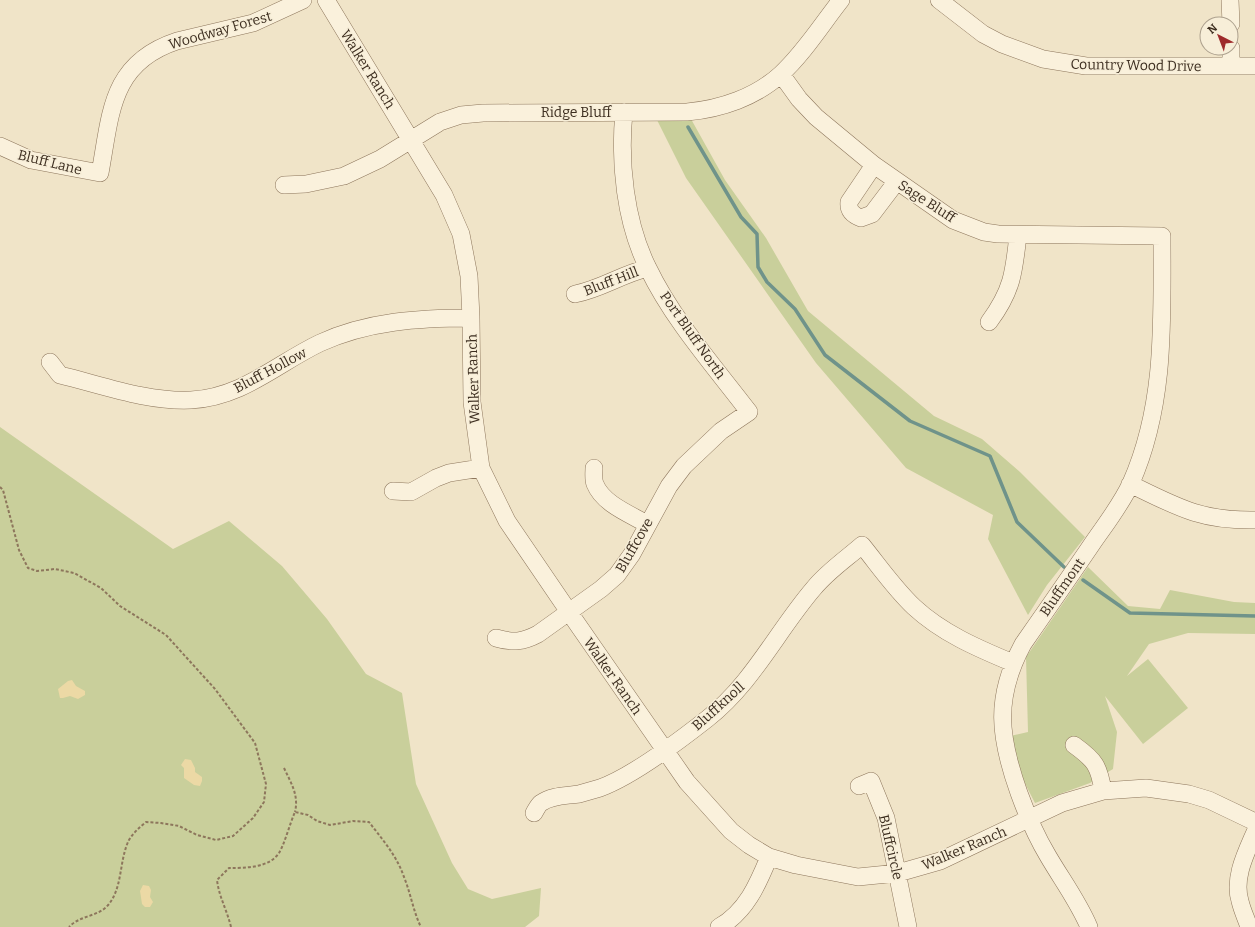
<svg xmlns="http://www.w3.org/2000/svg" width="1255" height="927" viewBox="0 0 1255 927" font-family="Bitter,serif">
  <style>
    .green { fill: #c9cf9b }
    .sand { fill: #ecd9a5 }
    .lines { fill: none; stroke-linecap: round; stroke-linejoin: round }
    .stream { stroke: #6f938a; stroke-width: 3.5 }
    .minor-casing { stroke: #8d765c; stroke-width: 18 }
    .path { stroke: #8d765c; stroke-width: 2; stroke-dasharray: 3 2; stroke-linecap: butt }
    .minor { stroke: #faf1dc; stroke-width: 17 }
    .labels { text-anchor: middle; stroke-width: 3; stroke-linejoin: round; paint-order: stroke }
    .street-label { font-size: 14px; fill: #3d2e20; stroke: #f7eed8 }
  </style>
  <rect width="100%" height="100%" fill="#f0e4c8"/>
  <path class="green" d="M691,119L725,180L766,238L808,311L934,416L982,439L1020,472L1085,537L1047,585L1028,615L988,539L993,515L906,468L816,363L686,178L657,120Z
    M0,427L173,549L229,521L282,566L327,619L366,674L402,693L416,784L452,863L468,889L492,899L541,888L539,916L525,927H0Z
    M1088,567L1128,606L1160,609L1170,590L1234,602L1255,603V634L1188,633L1149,644L1127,676L1148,659L1188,708L1143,744L1105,696L1117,732L1113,769L1090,783L1035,803L1016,766L1010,736L1028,732L1026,657Z"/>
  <path class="sand" d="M72,680L76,686L85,691V695L78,699L70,696L63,698H60L58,689L68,681Z
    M185,759L191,760L195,768V772L202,777V781L200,786L194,785L184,778V768L181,765Z
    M143,885L149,886L151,890L150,897L153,902L150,907H145L142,904L140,891Z"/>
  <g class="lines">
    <path class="stream" d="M688,127L741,217L757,234L758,267L767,282L795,309L825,355L910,421L990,456L1017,522L1064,567
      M1083,580L1130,613L1255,616"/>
    <defs>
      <path id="minor" d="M326,0L444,195L461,234L469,276L471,318L472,402L481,468L507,521L569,612L687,782L731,831L749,845L769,857L796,865L858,877L898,873L940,861L1062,803L1103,791L1146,788L1189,794L1209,800L1255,822
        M939,0L983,34L1002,44L1043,59L1086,66H1255
        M1230,0L1231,24
        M1231,48V66
        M781,74L799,99L816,117L874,165L953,220L984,232L998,234L1162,236C1162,320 1166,404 1131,483C1121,505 1105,525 1092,544C1069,578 1046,611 1023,644C994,698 999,737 1019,793C1027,815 1036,836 1048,856C1062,880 1078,901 1089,927
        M0,146L31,160L100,173C111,114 110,63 177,41L253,23L303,0
        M874,165L849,202C848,211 853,215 861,218L872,214L897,181
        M284,185L306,184L344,176L380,159L440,122L461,115L483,113L687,112C721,109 756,97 781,74C804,53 822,24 841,0
        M575,294C601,289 622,274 648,268
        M989,322C1012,291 1014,273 1018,235
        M50,362L60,375C102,385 147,402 191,400C243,397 276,364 320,343C368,321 419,318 471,318
        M594,468C594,472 593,479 595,484C603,504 630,514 647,524
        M1130,484C1177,507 1201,521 1255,520
        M393,491L411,492L436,478L449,473L481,468
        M496,638C513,643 523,642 538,634L601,589L617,575L632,554L669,486L684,466L721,431L749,412C714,366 673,320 648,268C625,222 619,162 624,112
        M1074,745C1095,760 1099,766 1103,791
        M859,786L871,781L886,818L908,927
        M534,813C536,810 538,805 541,803C552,795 567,796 579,794C586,792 593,790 600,788C633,776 679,741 707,719C753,683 777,631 814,588C828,571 846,559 862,545C879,566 894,588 914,607C942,633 977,648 1013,663
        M719,927C746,912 758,884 769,857
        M1249,927C1246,918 1242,910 1240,901C1233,878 1246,853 1255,832"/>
    </defs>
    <use href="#minor" class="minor-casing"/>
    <path class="path" d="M0,487L3,490L19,550L28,568L37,571L55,569L74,573L101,588L120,606L166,635L215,689L255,743L266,784L264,802L253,818L233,836L216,840L197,835L179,826L161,823L146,822C139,828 133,833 129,840C119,860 123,886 109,904C99,917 80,915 69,927
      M284,768C291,783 299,795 295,812
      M231,927C227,910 219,897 217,880L229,868C245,868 269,868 279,853C285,843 290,823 295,812L308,815L317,821L330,825L353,821L369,822C382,839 397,856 404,877C411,894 413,911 421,927"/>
    <use href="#minor" class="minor"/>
  </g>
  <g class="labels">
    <g class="street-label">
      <text transform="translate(220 30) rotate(-16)" y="5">Woodway Forest</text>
      <text transform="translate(1136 65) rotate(1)" y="5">Country Wood Drive</text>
      <text transform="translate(368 69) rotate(58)" y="5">Walker Ranch</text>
      <text x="576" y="117">Ridge Bluff</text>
      <text transform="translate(50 162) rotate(14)" y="5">Bluff Lane</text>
      <text transform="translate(927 201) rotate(33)" y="5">Sage Bluff</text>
      <text transform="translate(611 281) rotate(-21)" y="5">Bluff Hill</text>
      <text transform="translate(693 335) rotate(55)" y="5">Port Bluff North</text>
      <text transform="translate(270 370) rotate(-28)" y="5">Bluff Hollow</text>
      <text transform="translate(473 379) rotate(-92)" y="5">Walker Ranch</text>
      <text transform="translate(634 545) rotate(-60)" y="5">Bluffcove</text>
      <text transform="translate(1062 587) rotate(-55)" y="5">Bluffmont</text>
      <text transform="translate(613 676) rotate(55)" y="5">Walker Ranch</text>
      <text transform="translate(718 706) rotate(-42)" y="5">Bluffknoll</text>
      <text transform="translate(891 847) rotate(77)" y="5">Bluffcircle</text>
      <text transform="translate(964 848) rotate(-23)" y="5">Walker Ranch</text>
    </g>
  </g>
  <g transform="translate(1219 36) rotate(318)"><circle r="19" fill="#f7eed8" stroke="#ada18e"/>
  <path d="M0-3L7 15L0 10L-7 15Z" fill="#9e2a2b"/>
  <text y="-6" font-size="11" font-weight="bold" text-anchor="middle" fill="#3d2e20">N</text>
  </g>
</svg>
